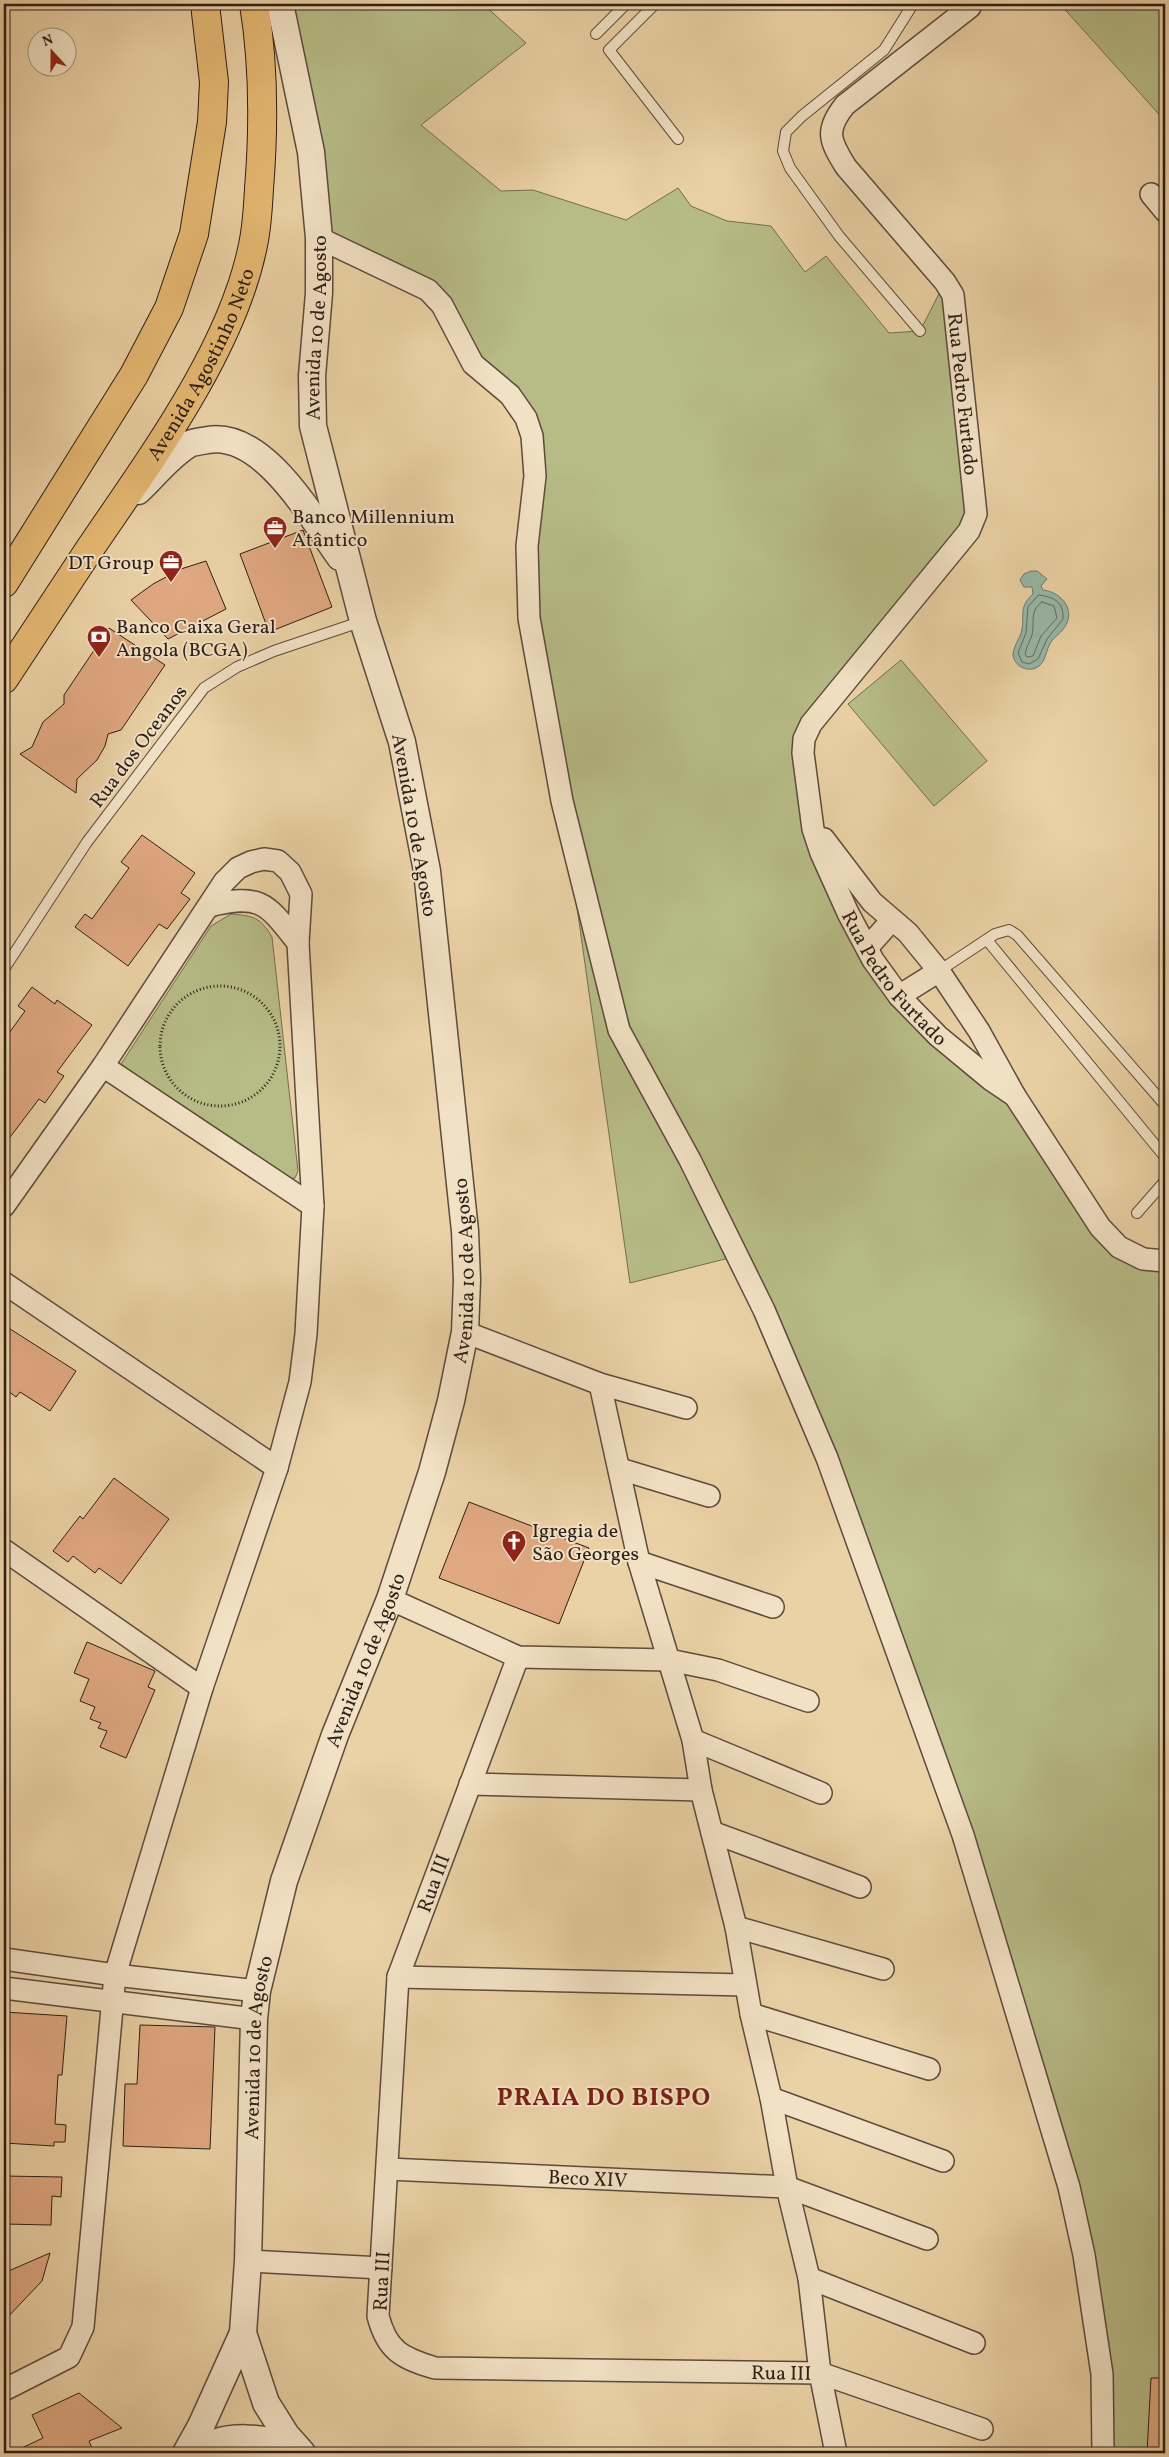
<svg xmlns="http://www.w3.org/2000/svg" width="1169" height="2457" viewBox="0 0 1169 2457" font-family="Vollkorn,serif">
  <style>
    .green { fill: #b7bc87; stroke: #726d50 }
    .water { fill: #98b8a8; stroke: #6d7a6e }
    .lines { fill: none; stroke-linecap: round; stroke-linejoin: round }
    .shore { stroke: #626b60; stroke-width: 1 }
    .building { fill: #e0a881; stroke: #2d1e18 }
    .service-casing { stroke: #5c4b3c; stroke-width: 12 }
    .minor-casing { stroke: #5c4b3c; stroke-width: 24 }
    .tertiary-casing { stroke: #5c4b3c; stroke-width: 29 }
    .primary-casing { stroke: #2d1e18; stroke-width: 30 }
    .path { stroke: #2d1e18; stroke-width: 3; stroke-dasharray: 1 2.5; stroke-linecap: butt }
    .service { stroke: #f2e2c5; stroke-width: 10 }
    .minor { stroke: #f2e2c5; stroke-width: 21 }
    .tertiary { stroke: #f2e2c5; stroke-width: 26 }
    .primary { stroke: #e6b973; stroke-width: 28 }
    .labels { text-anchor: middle; stroke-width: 4; stroke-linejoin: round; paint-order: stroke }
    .street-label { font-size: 20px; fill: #2d1e18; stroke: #f2e2c5 }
    .poi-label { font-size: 20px; fill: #2d1e18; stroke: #f2e2c5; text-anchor: start }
    .district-label { font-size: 25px; font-weight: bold; letter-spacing: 1px; fill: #7a1f14; stroke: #f2e2c5 }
  </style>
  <rect width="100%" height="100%" fill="#ebd2a6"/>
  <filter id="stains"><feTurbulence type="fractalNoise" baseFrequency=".004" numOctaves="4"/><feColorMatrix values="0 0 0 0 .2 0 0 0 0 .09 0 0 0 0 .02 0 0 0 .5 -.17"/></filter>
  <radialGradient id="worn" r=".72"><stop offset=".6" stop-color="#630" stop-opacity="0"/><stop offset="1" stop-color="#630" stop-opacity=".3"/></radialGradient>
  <path class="green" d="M280,4H483L526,43L421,125L501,191L533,190L626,220L678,188L691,206L727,221L771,226L805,272L826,256L889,333L920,331L945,282L976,514L811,724L813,829L873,960L1015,1096L1100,1227L1165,1261V2453H1103L1095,2323L963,1834L737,1256L630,1283L562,801L529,618L535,452L442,305L319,238Z
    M1060,4H1165V121Z
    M901,660L987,761L934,806L848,704Z
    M231,914C254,916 260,917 272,937L298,1171L295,1178L285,1179L121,1064L211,926Z"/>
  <path class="water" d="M1031,571H1037L1047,579L1041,586L1043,590C1061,592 1077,610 1064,628C1060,634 1054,637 1051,642C1046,649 1046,661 1039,666C1029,674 1013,666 1013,654C1014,647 1017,642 1020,636C1027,619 1016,609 1033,594L1032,587H1024L1020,580L1024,574Z"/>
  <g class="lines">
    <path class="shore" d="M1039,595C1054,597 1064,602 1063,619L1047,639L1038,659L1029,664L1022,662L1018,653L1026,633L1028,607Z
      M1042,602L1054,606L1057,618L1041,636L1033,656L1027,657L1025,654C1026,647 1030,642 1032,635C1035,622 1029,611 1042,602Z"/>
  </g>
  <path class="building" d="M303,530L332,607L269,632L240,554Z
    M206,561L226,609L168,639L131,600L153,584L181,569Z
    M109,628L165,665L121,730L108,734L105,746L97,760L77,779L76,793L20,754L32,747L43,722L64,704V695Z
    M142,835L195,873L181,893L190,899L167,929L159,924L128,966L75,927L85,914L92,919L129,868L121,862Z
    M32,987L55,1004L57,1000L92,1025L57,1072L64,1076L45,1103L39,1099L4,1145V1040L25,1011L18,1006Z
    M4,1325L76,1371L50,1411L20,1392L16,1397L4,1388Z
    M114,1478L169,1519L121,1584L99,1568L95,1573L73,1556L68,1562L53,1551L80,1516L83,1519Z
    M469,1502L589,1548L559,1624L439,1578Z
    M87,1642L155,1671L148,1687L155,1690L126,1758L100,1747L107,1731L98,1728L101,1723L90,1719L95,1707L80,1701L89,1679L74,1673Z
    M4,2012L67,2016L62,2075H58L55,2124L66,2125L65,2142H54V2146L4,2143Z
    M140,2025L215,2027L210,2149L123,2146L125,2084H137Z
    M4,2176L62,2177L61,2197L52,2196L51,2225L4,2224Z
    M50,2253L42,2281L4,2321V2273Z
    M1151,2378H1165V2453H1147Z
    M79,2393L122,2428L89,2441L94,2453H11L43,2438L32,2415Z"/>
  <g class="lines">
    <defs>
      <path id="service" d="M655,4L609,50L678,139
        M913,4L884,50L802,116L786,132L783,151L790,168L839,236L920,331
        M596,34L626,4
        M987,940L1165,1157
        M4,969L87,842L204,688L237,667L274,651L363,621
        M939,971L995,934L1009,930L1017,935L1165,1105
        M1137,1213L1165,1181"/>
      <g id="minor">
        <path id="s1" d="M968,4L970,7L845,105C825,130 829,140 846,167L945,282L953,295L976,514L969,531L811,724L804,739L803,753L813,829L821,853L848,913L873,960L899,996L938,1036L990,1079L1015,1096"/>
        <path d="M1151,194L1165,211"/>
        <path d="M319,238L428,290L442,305L473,364L510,395L526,418L532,436L535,476L527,546L529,618L562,801L619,1030L690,1160L764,1310L827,1458L963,1835L1069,2187L1084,2255L1102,2374L1103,2453"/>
        <path d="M824,839L872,902L908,933L939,971L979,1031L1015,1096L1100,1227L1119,1247L1143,1259L1165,1261"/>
        <path d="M209,906C262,893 267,904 298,943"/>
        <path d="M867,948L892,920"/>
        <path d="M899,996L939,971"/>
        <path d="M103,1066L313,1206"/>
        <path d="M4,1206L103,1066L224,882L238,868L251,862L264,859L278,861L290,872L301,894L298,943L313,1206L306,1334L300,1382L277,1468L202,1688L115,1975L83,2327L69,2357L4,2390"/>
        <path d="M4,1283L277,1468"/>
        <path d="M465,1332L600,1384L686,1408"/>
        <path d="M600,1384L639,1562L693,1740L701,1790L736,1927L751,2014L771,2098L787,2187L809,2278L820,2373L836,2453"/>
        <path d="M620,1469L709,1496"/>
        <path d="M4,1550L202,1688"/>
        <path d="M639,1562L773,1607"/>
        <path d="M390,1599L518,1657L669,1660L718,1670L808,1701"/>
        <path id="s2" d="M518,1657L398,1977L378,2316C387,2351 402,2358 435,2368L820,2373L982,2429"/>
        <path d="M693,1740L821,1793"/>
        <path d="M470,1784L701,1790"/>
        <path d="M712,1832L860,1887"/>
        <path d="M736,1927L883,1969"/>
        <path d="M4,1959L115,1975L257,1991"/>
        <path d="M398,1977L745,1985"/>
        <path d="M4,1988L254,2019"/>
        <path d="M751,2014L929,2069"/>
        <path d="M771,2098L943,2161"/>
        <path id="s3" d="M388,2169L787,2187L927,2239"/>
        <path d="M248,2261L381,2268"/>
        <path d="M809,2278L974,2343"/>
      </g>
      <g id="tertiary">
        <path d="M138,491C155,475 169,456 189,444C194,442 202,441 208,440C264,431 311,517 340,557"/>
        <path d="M243,2333L266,2403L286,2435L302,2453"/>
        <path id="s4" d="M186,2453L201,2426L243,2333L248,2261L254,2019L257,1991L284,1881L335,1735L390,1599L432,1472L451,1401L465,1332L467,1280L465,1231L427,871L402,742L363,621L313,426L312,376L319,293V238L311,152L280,4"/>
        <path d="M197,2453C221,2432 271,2435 296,2453"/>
      </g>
      <g id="primary">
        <path d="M4,583L134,375L169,308L194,234L212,122L214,82L205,4"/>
        <path id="s5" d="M4,679C32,637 59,595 87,553C147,464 232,351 253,245C257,227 258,207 259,189C264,127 264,65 254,4"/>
      </g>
    </defs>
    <use href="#service" class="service-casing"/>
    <use href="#minor" class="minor-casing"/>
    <use href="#tertiary" class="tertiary-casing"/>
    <use href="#primary" class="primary-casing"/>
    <path class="path" d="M160 1046a60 60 0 1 1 120 0a60 60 0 1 1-120 0Z"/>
    <use href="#service" class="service"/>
    <use href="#minor" class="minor"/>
    <use href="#tertiary" class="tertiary"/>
    <use href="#primary" class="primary"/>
  </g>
  <defs>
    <symbol id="office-pin" viewBox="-11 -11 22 30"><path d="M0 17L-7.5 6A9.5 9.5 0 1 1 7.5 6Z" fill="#8f2418" stroke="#f2e2c5"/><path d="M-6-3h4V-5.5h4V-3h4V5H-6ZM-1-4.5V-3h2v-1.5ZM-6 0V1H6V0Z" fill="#fff"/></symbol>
    <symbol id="bank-pin" viewBox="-11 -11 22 30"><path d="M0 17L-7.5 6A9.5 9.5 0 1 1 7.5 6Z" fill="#8f2418" stroke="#f2e2c5"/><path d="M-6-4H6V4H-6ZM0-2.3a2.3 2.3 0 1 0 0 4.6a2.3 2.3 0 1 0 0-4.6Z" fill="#fff"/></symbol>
    <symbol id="church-pin" viewBox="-11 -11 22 30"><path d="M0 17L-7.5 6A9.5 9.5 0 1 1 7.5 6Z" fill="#8f2418" stroke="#f2e2c5"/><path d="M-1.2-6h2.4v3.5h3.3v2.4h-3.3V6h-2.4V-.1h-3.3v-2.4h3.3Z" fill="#fff"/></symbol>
  </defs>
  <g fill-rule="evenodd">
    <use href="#office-pin" x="261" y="514" width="28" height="38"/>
    <use href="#office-pin" x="157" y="548" width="28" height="38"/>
    <use href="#bank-pin" x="85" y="623" width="28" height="38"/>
    <use href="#church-pin" x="500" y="1528" width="28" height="38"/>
  </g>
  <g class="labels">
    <g class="street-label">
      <text dy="7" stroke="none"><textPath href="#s4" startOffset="2189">Avenida 10 de Agosto</textPath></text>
      <text dy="7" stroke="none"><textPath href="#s5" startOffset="372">Avenida Agostinho Neto</textPath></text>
      <text dy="7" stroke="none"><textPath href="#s1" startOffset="498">Rua Pedro Furtado</textPath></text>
      <text transform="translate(138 746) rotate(-53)" y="7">Rua dos Oceanos</text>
      <text transform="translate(415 825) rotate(80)" y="7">Avenida 10 de Agosto</text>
      <text dy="7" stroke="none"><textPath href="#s1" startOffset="1165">Rua Pedro Furtado</textPath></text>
      <text dy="7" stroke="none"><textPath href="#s4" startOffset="1229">Avenida 10 de Agosto</textPath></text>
      <text dy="7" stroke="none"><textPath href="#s4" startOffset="824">Avenida 10 de Agosto</textPath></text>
      <text transform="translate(433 1883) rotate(-70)" y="7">Rua III</text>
      <text dy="7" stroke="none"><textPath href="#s4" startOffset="419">Avenida 10 de Agosto</textPath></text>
      <text dy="7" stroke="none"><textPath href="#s3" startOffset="200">Beco XIV</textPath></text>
      <text transform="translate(381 2281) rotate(-87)" y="7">Rua III</text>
      <text dy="7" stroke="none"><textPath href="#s2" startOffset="1110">Rua III</textPath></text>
    </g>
    <g class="poi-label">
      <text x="292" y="523">Banco Millennium<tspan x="292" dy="23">Atântico</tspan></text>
      <text x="154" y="569" text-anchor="end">DT Group</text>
      <text x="116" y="633">Banco Caixa Geral<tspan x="116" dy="23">Angola (BCGA)</tspan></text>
      <text x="532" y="1537">Igregia de<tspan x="532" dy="23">São Georges</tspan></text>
    </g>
    <g class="district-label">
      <text x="604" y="2105">PRAIA DO BISPO</text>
    </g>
  </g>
  <rect width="1169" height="2457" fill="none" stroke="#ebd2a6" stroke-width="20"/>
  <rect x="5" y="5" width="1159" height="2447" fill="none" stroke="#2d1e18" stroke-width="2.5"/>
  <rect x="10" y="10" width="1149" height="2437" fill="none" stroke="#2d1e18"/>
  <g transform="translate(52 52) rotate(339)"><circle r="24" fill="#f2e2c5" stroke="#a39480"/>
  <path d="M0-4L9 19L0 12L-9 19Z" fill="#8f2418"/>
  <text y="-8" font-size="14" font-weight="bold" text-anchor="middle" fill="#2d1e18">N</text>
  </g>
  <rect width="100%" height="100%" filter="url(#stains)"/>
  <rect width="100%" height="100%" fill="url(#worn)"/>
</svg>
